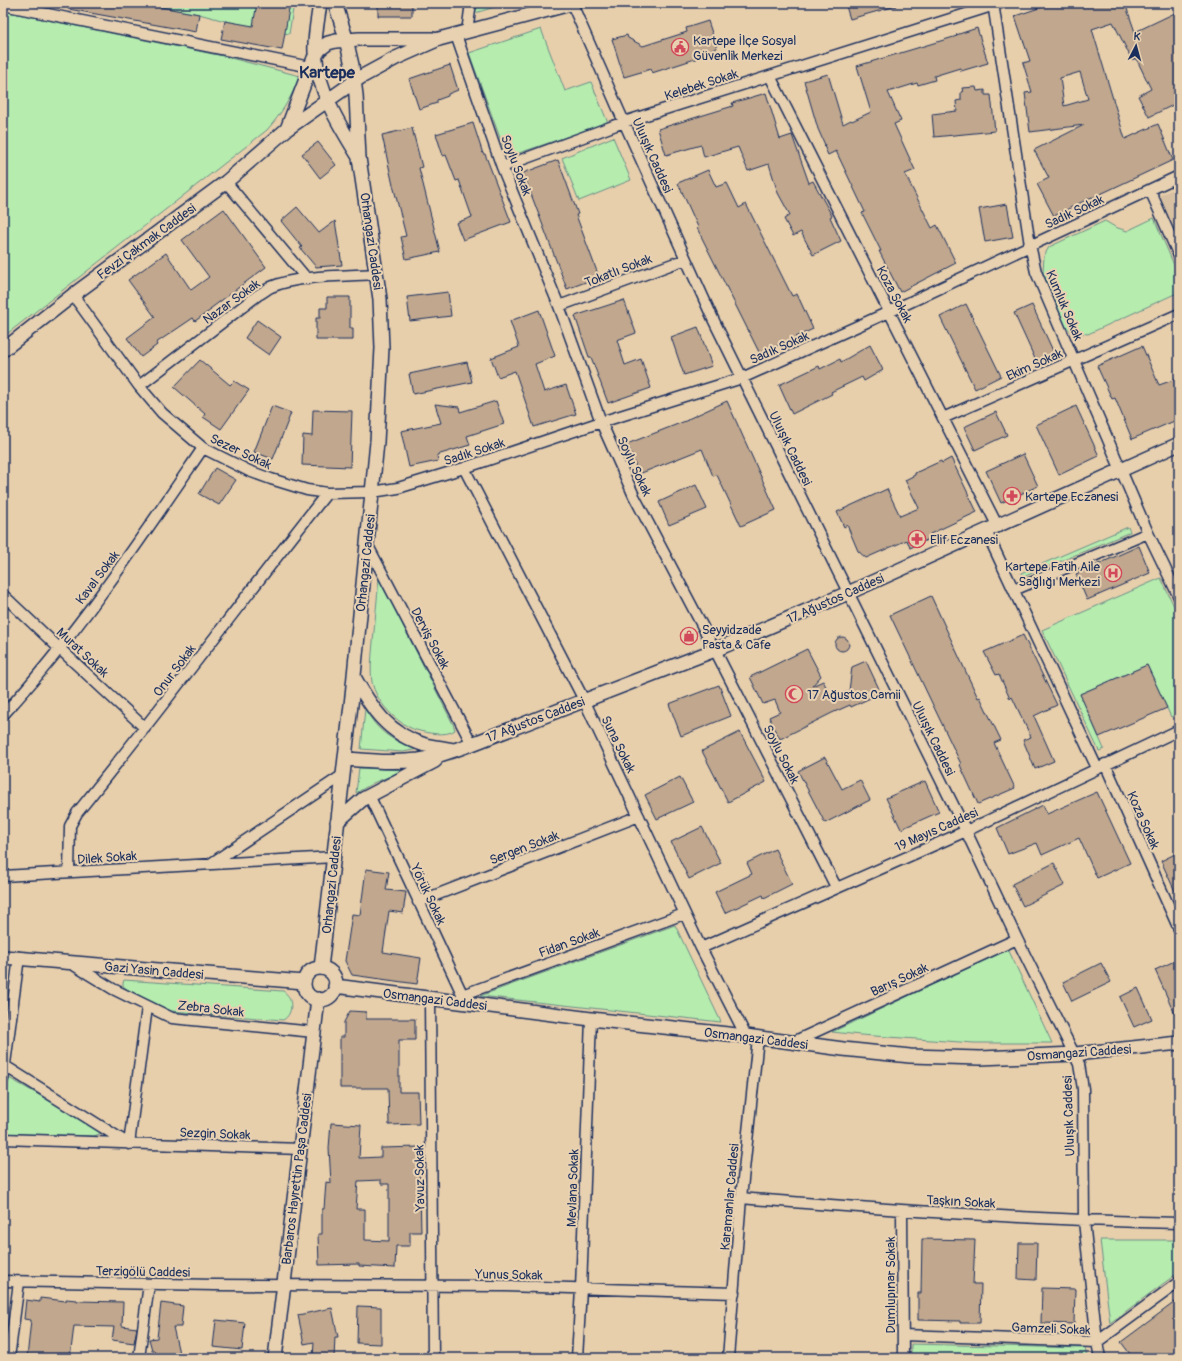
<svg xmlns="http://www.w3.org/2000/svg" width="1182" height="1361" viewBox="0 0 1182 1361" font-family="Pangolin,sans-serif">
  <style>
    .built { fill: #d8c0a2 }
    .green { fill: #b6ecae; stroke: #688e86 }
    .building { fill: #c0a78e; stroke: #1b2f5e; fill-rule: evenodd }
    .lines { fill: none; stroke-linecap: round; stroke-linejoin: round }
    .minor-casing { stroke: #1b2f5e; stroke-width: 13 }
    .tertiary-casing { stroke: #1b2f5e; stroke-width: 16 }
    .minor { stroke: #e8d1b1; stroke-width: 10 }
    .tertiary { stroke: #e8d1b1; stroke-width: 13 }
    .labels { text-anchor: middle; stroke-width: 4; stroke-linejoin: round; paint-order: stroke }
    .poi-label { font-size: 13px; fill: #1b2f5e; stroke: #e8d1b1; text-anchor: start }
    .street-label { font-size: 13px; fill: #1b2f5e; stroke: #e8d1b1 }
    .district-label { font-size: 17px; font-weight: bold; fill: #1b2f5e; stroke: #e8d1b1 }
  </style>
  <rect width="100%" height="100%" fill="#e8cfac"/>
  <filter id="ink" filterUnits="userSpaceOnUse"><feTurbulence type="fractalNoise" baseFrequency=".025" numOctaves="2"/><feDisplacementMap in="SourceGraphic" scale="8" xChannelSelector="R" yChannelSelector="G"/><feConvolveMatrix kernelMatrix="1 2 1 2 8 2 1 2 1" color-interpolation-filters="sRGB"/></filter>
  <g filter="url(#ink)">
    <path class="built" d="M1179,186V242L1159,196Z"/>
    <path class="green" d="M138,3H294L289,34L225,21L199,14Z
      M477,3H508L475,13Z
      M3,11L223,56L300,76C291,98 282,113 267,130L3,337Z
      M541,29L565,91L591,82L608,123L507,157L469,53Z
      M613,137L631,180L579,201L562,158Z
      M1154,218L1179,277V292L1088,334L1072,332L1065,326L1043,272L1044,256L1049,247L1105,221L1115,227L1127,231Z
      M1128,527L1130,532L1023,577L1021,573Z
      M379,578L453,724L455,730C446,737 427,733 416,730C397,724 376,702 372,682C370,669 372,655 373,642C375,621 377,600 379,578Z
      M1161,578L1179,617V713L1171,717L1147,665L1080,694L1104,749L1099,751L1042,630Z
      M365,709C378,732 393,742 418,749L403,752L361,749Z
      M359,768L406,770L373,783L356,793Z
      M675,925L721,1022L480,996Z
      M1008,949L1052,1043H974L860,1035L832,1032Z
      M124,980L283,991C293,997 294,1014 283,1020L171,1011L128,990L123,986V983Z
      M9,1078L101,1130L102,1133L94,1136L14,1134L7,1133L4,1126Z
      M1100,1240H1179V1272L1110,1323Z
      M911,1344L1085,1348L1087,1358H911Z"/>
    <path class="building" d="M69,3H138L199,14L196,32L68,9Z
      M257,3H290L282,50L221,39L225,21L253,26Z
      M378,3H412V16H378Z
      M845,3H895L896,6L850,19Z
      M1054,3H1125L1135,32L1179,11V102L1149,117L1138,96L1151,89L1136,58L1132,60L1113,22L1092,29L1125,139L1158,124L1173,160L1092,198V197L1054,216L1037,184L1049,178L1034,150L1084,125L1030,132L1025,93L1032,92L1023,63L1030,61L1015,16ZM1080,72L1088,99L1064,106L1060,78Z
      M708,21L717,48L697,55L698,58L652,73L651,69L624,77L612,39L627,35L628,38L643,46L687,32L686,28Z
      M977,28L988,63L961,71L960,68L934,76L935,80L918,85L917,83L888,92L901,121L894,124L915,170L905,174L932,228L937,225L956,263L900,292L879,251H881L862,213L865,212L836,151L828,155L824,146L825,145L818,129L804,81L828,74L843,124L851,120L852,121L871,112L857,66L957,36L956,35Z
      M450,65L458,90L448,94V96L437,100V103L419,109L409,79Z
      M976,87L977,91L985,90V95H991L995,131L934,137L932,114L957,111L956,101L961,100V92H963L962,88Z
      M766,93L780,139L792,135L809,183L813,181L832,216L830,217L841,241L813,255L801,232L793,236L784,219L790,215L778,193L769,164L748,171L738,147L704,157L701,145L666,155L658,129L733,106L732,103Z
      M473,123L483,154H485L511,222L463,240L456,223L472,217L459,180L456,181L446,155L443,156L436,134Z
      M412,128L422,167L419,168L440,252L406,259L401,237L406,236L392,181L382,135Z
      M318,142L336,165L320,178L302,154Z
      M558,160L578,214L576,215L599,277L567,289L523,173Z
      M708,170L716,187L727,183L739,208L746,204L792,296L797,294L813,329L760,354L697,228L698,227L678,183Z
      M1007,204L1013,237L985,242L979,209Z
      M297,207L319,233L335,221L342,265L316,267L300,248L302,247L281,221Z
      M224,209L266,267L210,309L211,310L195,321L193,318L156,343L157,345L141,357L127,338L155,317L128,280L166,253L191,290L209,277L182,240Z
      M448,292L451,316L410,321L407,297Z
      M327,297H350V328H353V340H316V318H320V308H327Z
      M624,300L636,333L617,340L625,365L641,359L651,388L608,403L591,357H589L575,316Z
      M966,304L1001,376L975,389L940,317Z
      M1032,305L1054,353L1036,361L1014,313Z
      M539,310L555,356L535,364L544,392L566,385L576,414L534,427L515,371L498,377L491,358L519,347L510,321Z
      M257,320L281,337L269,355L245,338Z
      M698,327L712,366L684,375L671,337Z
      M870,345L883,370L864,381L862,377L831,392L832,394L792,414L779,385L819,366L820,369L840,359L841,362Z
      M1142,346L1159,385L1179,378V419L1132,439L1115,398L1112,399L1097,366Z
      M200,360L230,385L234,381L249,390L221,429L203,417L205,414L174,387Z
      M467,362L472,382L413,394L409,374Z
      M496,401L504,424L467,436L470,445L437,455L438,461L409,467L401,431L441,423L435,404L459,407L460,412Z
      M727,401L776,510L741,526L717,475L713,476L702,449L639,474L627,444L688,420V419Z
      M272,406L291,413L273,459L254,452Z
      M1076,406L1099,456L1059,475L1036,425Z
      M313,410L352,411L350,467L302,465L303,435L312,436Z
      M996,412L1007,435L975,450L964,427Z
      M1023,454L1038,486L1001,503L986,471Z
      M951,458L977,512L930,534L931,538L910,548L907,540L866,558L858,551L847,525L844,527L837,512L887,489L900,516L919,508L905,480L915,475V473L941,461L942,463Z
      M215,468L236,480L219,505L199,494Z
      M696,485L707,509L669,525L659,502Z
      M1139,546L1150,573L1087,600L1076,574Z
      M931,596L978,698L980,697L1001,740L994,743L1015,788L978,804L960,765L961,764L890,615Z
      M1023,635L1057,705L1034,716L1054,761L1035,769L1023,740L1031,737L1012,697L1010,699L999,674L996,675L984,652Z
      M835 644a7 7 0 1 1 14 0a7 7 0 1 1-14 0Z
      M807,649L821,676L812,686L823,681L832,698L849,691L852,667L866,661L881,693L851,707L850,705L832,713L780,739L769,717L780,712L775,700L763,704L750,677Z
      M1147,665L1167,708L1099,737L1080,694Z
      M719,685L731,716L681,736L669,704Z
      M740,732L766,782L728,802L702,751Z
      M825,757L842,789L860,780L870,800L825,823L798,771Z
      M680,777L693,802L657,819L645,795Z
      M925,781L939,812L901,829L886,798Z
      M1097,792L1130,863L1097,878L1079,838L1042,855L1037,843L1008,854L997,828L1043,805L1047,814Z
      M702,827L721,863L689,879L671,842Z
      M775,849L792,884L764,898L763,895L725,913L715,892L752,874L747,863Z
      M1179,852V900L1161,861Z
      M1054,863L1065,885L1023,906L1012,884Z
      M366,869L389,872L386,890L406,892L403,913L389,911L383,952L421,958L417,984L352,975L345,961L352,914L360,915Z
      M1179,959V1023L1155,970Z
      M1101,963L1111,982L1072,1001L1063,982Z
      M1138,988L1152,1019L1134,1027L1120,997Z
      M350,1011L366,1012V1019H415V1040H399V1092H418L419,1124L389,1125L388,1088H340V1037H344V1022Z
      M331,1123L361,1125L359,1158L381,1157V1148L419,1147L421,1232H410V1246H396L395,1268L359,1266V1264L319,1265L318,1234H322V1209H324L326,1182L331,1183L329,1148ZM381,1180V1184H389V1241L365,1240V1209H356L358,1181Z
      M922,1239L975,1240L973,1284H981L980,1323H960V1321L918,1320V1293H921Z
      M1019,1243H1037L1036,1280L1018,1279Z
      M1042,1288L1075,1289L1074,1324L1041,1323Z
      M40,1298L66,1301V1299L77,1300V1301L123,1302L122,1326L137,1328L134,1343L112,1340L114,1327L74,1326L70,1358H27L31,1320L24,1319L26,1300L40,1302Z
      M1179,1299V1358H1133L1121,1342Z
      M161,1303L183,1306L181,1327H173L179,1353L156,1358L154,1350H152L149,1339L157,1338Z
      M358,1306L381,1307V1344L357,1343Z
      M332,1308L338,1337H335L334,1358H313L314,1342L304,1344L298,1315Z
      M216,1320L245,1323L242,1350L213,1347Z"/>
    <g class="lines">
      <defs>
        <path id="minor" d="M993,3L1030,245L1036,272L1148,533L1179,597
          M572,4L624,122L713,319L966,831L1017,939L1079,1064L1083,1089L1084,1221L1097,1342L1100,1358
          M3,5L310,67
          M467,32L471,3
          M456,35L502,167L559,306L601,422L634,496L715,650L836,887
          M770,76L997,525
          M502,167L624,122L1001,3
          M226,182L307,279
          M1150,190L1179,256
          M73,295L139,386L162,413L203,448L249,471L271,479L307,490L327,493L372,492L398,488L464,468L601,422L742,378L889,312L1179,176
          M559,306L686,259
          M139,386L258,295C262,293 267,289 271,287C297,275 348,276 377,274
          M943,418L1179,314
          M464,468L584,700L701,948L746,1036
          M986,531L1097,768
          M367,544L472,744
          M1014,590L1148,533
          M3,595L60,649L145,728
          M3,715C78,633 140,540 203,448
          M1105,764L1179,929
          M369,795L465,1000
          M212,863L343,775
          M69,872L70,826L77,813C162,708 243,599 327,493
          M3,876L334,857
          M418,902L639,816
          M701,948L966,831L1179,730
          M72,964L113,989L172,1018L314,1032
          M462,995L684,914
          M430,999L433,1358
          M793,1042L1017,939
          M5,1066L129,1144L147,1007
          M3,1079L19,957
          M3,1139L301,1149
          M741,1198C887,1210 1033,1220 1179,1223
          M902,1211L903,1358
          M3,1281L214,1285L505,1286L734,1293
          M903,1335L1097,1342L1179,1282
          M9,1358L19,1282
          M139,1358L149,1284
          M577,1358L581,1289L591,1019
          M728,1358L741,1198L758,1038"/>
        <path id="tertiary" d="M320,3C318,19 314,36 315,52C318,91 339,125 359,157
          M287,129L314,58L320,49L328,43L336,41L359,39H433
          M3,350L73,295L226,182L287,129L361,77L396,58L439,39L574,3
          M354,677C372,709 388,734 425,745C434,747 444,748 453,750
          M345,759C370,761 394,763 419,760C437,757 454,750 472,744L715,650L848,593L1179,444
          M337,822L363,799L435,761
          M3,957L304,982
          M321,968L352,696L377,442L382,348L380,299L359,158L356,95L352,65L345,35L335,3
          M304 984a16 16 0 1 1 32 0a16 16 0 1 1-32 0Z
          M335,986L591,1019L746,1036L843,1049L910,1056L980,1058L1075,1054L1179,1043
          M275,1358L318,999"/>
      </defs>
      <use href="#minor" class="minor-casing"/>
      <use href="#tertiary" class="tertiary-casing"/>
      <use href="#minor" class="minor"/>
      <use href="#tertiary" class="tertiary"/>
    </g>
  </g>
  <defs>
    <symbol id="civic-ring" viewBox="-11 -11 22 22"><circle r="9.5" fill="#e8d1b1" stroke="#d1495b" stroke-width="1.5"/><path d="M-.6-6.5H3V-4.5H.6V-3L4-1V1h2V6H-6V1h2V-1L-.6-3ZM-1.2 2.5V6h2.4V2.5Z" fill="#d1495b"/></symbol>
    <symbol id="pharmacy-ring" viewBox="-11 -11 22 22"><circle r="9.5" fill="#e8d1b1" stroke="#d1495b" stroke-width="1.5"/><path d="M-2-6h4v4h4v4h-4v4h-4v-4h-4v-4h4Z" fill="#d1495b"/></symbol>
    <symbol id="hospital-ring" viewBox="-11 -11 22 22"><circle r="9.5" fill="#e8d1b1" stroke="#d1495b" stroke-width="1.5"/><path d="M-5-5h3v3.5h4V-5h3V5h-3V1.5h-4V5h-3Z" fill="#d1495b"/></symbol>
    <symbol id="shop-ring" viewBox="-11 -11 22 22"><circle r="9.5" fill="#e8d1b1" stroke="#d1495b" stroke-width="1.5"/><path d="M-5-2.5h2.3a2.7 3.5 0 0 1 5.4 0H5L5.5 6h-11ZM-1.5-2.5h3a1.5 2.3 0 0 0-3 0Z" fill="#d1495b"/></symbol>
    <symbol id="mosque-ring" viewBox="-11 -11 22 22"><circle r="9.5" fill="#e8d1b1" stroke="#d1495b" stroke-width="1.5"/><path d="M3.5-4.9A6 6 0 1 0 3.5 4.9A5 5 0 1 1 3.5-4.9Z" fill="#d1495b"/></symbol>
  </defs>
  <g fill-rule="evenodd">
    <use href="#civic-ring" x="670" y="37" width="20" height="20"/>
    <use href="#pharmacy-ring" x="1002" y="486" width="20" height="20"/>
    <use href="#pharmacy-ring" x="907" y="529" width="20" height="20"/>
    <use href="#hospital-ring" x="1103" y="563" width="20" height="20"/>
    <use href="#shop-ring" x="679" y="626" width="20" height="20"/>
    <use href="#mosque-ring" x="784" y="684" width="20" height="20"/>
  </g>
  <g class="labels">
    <g class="poi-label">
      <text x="693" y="45">Kartepe İlçe Sosyal<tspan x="693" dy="15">Güvenlik Merkezi</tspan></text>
      <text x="1025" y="501">Kartepe Eczanesi</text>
      <text x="930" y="544">Elif Eczanesi</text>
      <text x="1100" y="571" text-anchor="end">Kartepe Fatih Aile<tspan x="1100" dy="15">Sağlığı Merkezi</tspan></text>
      <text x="702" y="634">Seyyidzade<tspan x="702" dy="15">Pasta &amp; Cafe</tspan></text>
      <text x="807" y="699">17 Ağustos Camii</text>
    </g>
    <g class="street-label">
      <text transform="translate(701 84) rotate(-18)" y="5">Kelebek Sokak</text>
      <text transform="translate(653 155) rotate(66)" y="5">Uluışık Caddesi</text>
      <text transform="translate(517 165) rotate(69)" y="5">Soylu Sokak</text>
      <text transform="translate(1074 211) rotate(-25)" y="5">Sadık Sokak</text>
      <text transform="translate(146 241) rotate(-36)" y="5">Fevzi Çakmak Caddesi</text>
      <text transform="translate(372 241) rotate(82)" y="5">Orhangazi Caddesi</text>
      <text transform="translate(618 270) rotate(-21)" y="5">Tokatlı Sokak</text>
      <text transform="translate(895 294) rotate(62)" y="5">Koza Sokak</text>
      <text transform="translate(231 301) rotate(-36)" y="5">Nazar Sokak</text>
      <text transform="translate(1065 305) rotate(67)" y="5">Kumluk Sokak</text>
      <text transform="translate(779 347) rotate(-24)" y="5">Sadık Sokak</text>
      <text transform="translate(1034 364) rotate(-24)" y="5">Ekim Sokak</text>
      <text transform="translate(791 448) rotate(64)" y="5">Uluışık Caddesi</text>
      <text transform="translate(241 451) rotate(25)" y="5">Sezer Sokak</text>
      <text transform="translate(474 451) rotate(-18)" y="5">Sadık Sokak</text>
      <text transform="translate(635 466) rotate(65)" y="5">Soylu Sokak</text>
      <text transform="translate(365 563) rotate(-84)" y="5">Orhangazi Caddesi</text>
      <text transform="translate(97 577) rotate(-53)" y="5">Kaval Sokak</text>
      <text transform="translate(835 598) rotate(-24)" y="5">17 Ağustos Caddesi</text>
      <text transform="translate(431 638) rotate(62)" y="5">Derviş Sokak</text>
      <text transform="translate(83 652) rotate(43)" y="5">Murat Sokak</text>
      <text transform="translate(174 670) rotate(-53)" y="5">Onur Sokak</text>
      <text transform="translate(535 719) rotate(-21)" y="5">17 Ağustos Caddesi</text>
      <text transform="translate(934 738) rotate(64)" y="5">Uluışık Caddesi</text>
      <text transform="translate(619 744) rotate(64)" y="5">Suna Sokak</text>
      <text transform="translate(782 754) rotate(63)" y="5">Soylu Sokak</text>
      <text transform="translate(1144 820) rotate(66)" y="5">Koza Sokak</text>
      <text transform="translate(936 829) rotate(-24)" y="5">19 Mayıs Caddesi</text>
      <text transform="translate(524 847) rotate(-21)" y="5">Sergen Sokak</text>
      <text transform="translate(107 857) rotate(-4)" y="5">Dilek Sokak</text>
      <text transform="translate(331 885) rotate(-84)" y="5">Orhangazi Caddesi</text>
      <text transform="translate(429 894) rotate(65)" y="5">Yörük Sokak</text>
      <text transform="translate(569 942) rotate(-20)" y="5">Fidan Sokak</text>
      <text transform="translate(154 970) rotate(5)" y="5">Gazi Yasin Caddesi</text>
      <text transform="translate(899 979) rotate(-25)" y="5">Barış Sokak</text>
      <text transform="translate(435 999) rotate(7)" y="5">Osmangazi Caddesi</text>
      <text transform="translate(211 1008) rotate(6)" y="5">Zebra Sokak</text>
      <text transform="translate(756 1038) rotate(7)" y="5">Osmangazi Caddesi</text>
      <text transform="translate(1079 1052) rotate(-4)" y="5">Osmangazi Caddesi</text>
      <text transform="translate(1068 1116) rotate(-92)" y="5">Uluışık Caddesi</text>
      <text transform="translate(215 1133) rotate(2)" y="5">Sezgin Sokak</text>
      <text transform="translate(419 1178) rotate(-91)" y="5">Yavuz Sokak</text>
      <text transform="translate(296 1179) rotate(-83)" y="5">Barbaros Hayrettin Paşa Caddesi</text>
      <text transform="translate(572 1188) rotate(-88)" y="5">Mevlana Sokak</text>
      <text transform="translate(729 1197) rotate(-85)" y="5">Karamanlar Caddesi</text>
      <text transform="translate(961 1201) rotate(3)" y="5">Taşkın Sokak</text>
      <text transform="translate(143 1271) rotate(1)" y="5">Terzigölü Caddesi</text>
      <text transform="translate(509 1274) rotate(1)" y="5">Yunus Sokak</text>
      <text transform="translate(890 1285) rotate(-90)" y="5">Dumlupınar Sokak</text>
      <text transform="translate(1051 1328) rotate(2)" y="5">Gamzeli Sokak</text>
    </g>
    <g class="district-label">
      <text x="327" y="78">Kartepe</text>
    </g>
  </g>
  <rect width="1182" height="1361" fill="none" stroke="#e8d1b1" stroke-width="16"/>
  <rect x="8" y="8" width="1166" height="1345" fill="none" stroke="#1b2f5e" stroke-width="1.5" filter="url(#ink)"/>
  <g transform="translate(1136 46) rotate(6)" stroke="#e8d1b1" stroke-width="3" paint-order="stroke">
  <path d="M0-3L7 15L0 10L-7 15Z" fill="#1b2f5e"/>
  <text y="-6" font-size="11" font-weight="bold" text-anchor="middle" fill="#1b2f5e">K</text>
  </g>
</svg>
